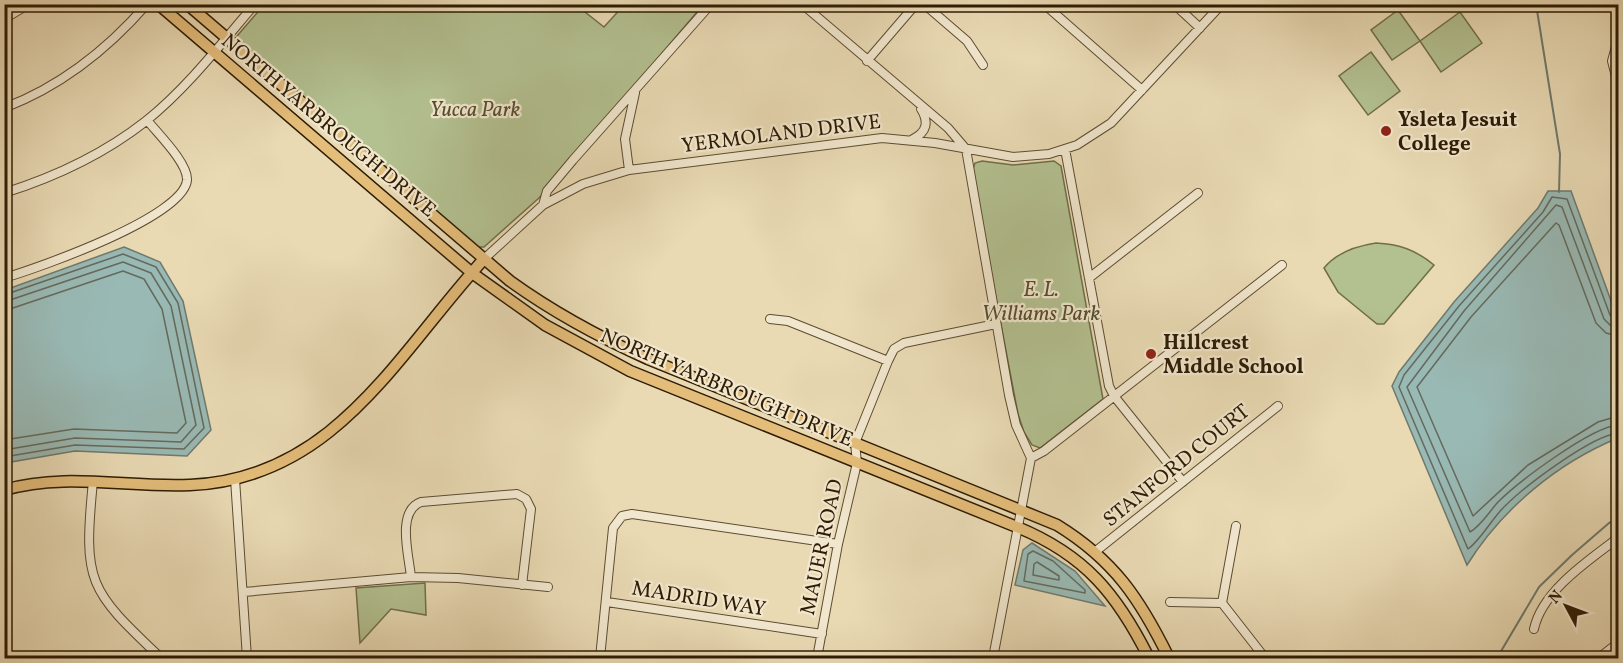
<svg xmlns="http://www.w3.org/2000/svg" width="1623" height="663" viewBox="0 0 1623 663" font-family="Vollkorn,serif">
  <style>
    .green { fill: #b3c090; stroke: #706e4a; stroke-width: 1.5 }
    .water { fill: #99b9b4; stroke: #6e7a6e; stroke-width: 1.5 }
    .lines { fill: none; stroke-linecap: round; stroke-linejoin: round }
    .shore { stroke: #646a5c; stroke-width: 1.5 }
    .stream { stroke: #6e7a6e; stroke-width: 2 }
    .minor-casing { stroke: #5d4c30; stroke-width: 10 }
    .major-casing { stroke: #2e1c04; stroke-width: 13 }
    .minor { stroke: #f1e7ce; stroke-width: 8 }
    .major { stroke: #e4bd7a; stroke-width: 10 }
    .poi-dot { fill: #8f2418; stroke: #f1e7ce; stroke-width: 2 }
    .labels { text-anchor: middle; stroke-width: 4.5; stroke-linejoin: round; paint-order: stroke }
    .park-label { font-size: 21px; font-style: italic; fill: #564d2e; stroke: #f1e7ce }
    .poi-label { font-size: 21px; font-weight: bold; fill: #2e1c04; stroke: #f1e7ce; text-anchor: start }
    .street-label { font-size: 21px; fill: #2e1c04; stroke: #f1e7ce }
  </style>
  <rect width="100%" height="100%" fill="#e9dab4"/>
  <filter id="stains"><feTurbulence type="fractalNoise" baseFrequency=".00333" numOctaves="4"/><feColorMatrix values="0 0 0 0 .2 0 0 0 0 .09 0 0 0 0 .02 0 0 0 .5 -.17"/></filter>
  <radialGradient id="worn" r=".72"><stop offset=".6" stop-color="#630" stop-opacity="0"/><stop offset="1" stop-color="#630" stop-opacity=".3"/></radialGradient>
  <path class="green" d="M264,5H576L604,27L624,5H703L539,198L484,247H475L238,44L237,36Z
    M1398,10L1420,41L1460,12L1482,43L1441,72L1420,41L1392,60L1371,30Z
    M1371,52L1400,91L1368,115L1339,76Z
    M982,161L1013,165L1054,161L1061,166L1103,399L1040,448L1032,445L1024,432L1018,414L972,172L975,163Z
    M1376,243C1399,244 1416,250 1434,265L1384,324H1377L1338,292L1324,268C1337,252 1356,246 1376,243Z
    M425,583L426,615L391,609L360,643L356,588Z"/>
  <path class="water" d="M1548,191H1571L1618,320V438C1557,463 1502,509 1467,565L1392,386L1399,372L1454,302L1538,208Z
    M124,247L160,262L183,301L211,430L187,456L75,451L5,463V290Z
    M1032,543L1075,571L1105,606L1015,585L1023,550Z"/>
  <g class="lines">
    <path class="shore" d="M4,295L123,254L156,267L178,303L204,428L184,449L75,445L4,457
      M4,302L123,262L151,273L171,306L196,425L181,442L75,438L4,450
      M4,311L123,271L144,279L162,309L186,423L177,433L74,429L4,440
      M1618,319L1610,315L1567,199L1552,197L1543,212L1459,306L1404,375L1399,387L1468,549C1480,541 1493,517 1505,506C1525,486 1591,436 1618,433
      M1618,327L1610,325L1604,319L1562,207L1556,205L1464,311L1407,387L1470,532C1481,526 1489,512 1498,502C1518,482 1591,427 1618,425
      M1618,336L1606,333L1596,323L1559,225L1556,223L1471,317L1417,387L1473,516L1528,465L1598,422L1618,416
      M1033,551L1053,561L1085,590V593L1024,581L1028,554Z
      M1037,562L1059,576V580L1033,575L1034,564Z"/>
    <path class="stream" d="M1536,4L1560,154L1559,192
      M1497,658L1539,587L1572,555L1609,523L1618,519"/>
    <defs>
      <path id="minor" d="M802,4L948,128L966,149L1009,395L1016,425L1031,458L993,658
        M924,4L967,41L983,65
        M1044,4L1142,90
        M1174,4L1200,28
        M4,19L29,4
        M1618,39L1612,61L1618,84
        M867,61L916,4
        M4,108C62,86 107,50 147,4
        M913,139C927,132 929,122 921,109
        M1065,149L1109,386L1114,396L1183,482
        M629,170L625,139L635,93
        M4,193C55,177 104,154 146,121C187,88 221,44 255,4
        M543,205L547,191L573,160L711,4
        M484,259L543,205L583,184L629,170L882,138L935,143L1013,157L1049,154L1077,145L1111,123L1222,4
        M4,278C38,268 184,217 187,180C188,163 158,134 147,120
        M1089,278L1198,193
        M770,319L788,321L888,361
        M1031,458L1044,451L1282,265
        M235,479L247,658
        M93,481C83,583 88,589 161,658
        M1236,526L1222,603L1265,658
        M1096,551L1278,406
        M411,577C409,556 396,511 421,502L517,494L526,499L531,509L522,585
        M244,592L411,577L458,578L548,587
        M607,602L822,634
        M1170,602L1222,603
        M1534,629C1542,591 1589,560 1618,538
        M4,657L6,658
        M600,658L613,528L622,516L632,514L838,544
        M817,658L838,544L857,463L855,443L888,361L894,349L904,343L996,324
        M1599,658L1618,643"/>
      <path id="major" d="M158,4L472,273L545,325L630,371L1017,527C1085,555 1117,594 1149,658
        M187,4L510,281C553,312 599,337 648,359L1057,525C1114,560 1140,599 1169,658
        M4,490C66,472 128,488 190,485C335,479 397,354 484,259"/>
    </defs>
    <use href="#minor" class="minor-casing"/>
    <use href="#major" class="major-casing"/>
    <use href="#minor" class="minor"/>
    <use href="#major" class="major"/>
  </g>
  <g class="poi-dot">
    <circle cx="1386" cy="131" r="6"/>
    <circle cx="1151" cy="354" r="6"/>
  </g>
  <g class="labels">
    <g class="park-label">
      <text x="475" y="116">Yucca Park</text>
      <text x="1041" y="296">E. L.<tspan x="1041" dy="24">Williams Park</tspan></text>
    </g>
    <g class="poi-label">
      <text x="1398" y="126">Ysleta Jesuit<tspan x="1398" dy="24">College</tspan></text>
      <text x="1163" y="349">Hillcrest<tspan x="1163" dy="24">Middle School</tspan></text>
    </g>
    <g class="street-label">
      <text transform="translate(329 125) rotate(40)" y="7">NORTH YARBROUGH DRIVE</text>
      <text transform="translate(781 133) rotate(-7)" y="7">YERMOLAND DRIVE</text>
      <text transform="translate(727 387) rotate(23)" y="7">NORTH YARBROUGH DRIVE</text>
      <text transform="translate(1176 465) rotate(-39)" y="7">STANFORD COURT</text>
      <text transform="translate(821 547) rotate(-78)" y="7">MAUER ROAD</text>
      <text transform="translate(699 598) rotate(9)" y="7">MADRID WAY</text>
    </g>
  </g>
  <rect width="1623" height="663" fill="none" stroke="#e9dab4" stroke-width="24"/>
  <rect x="6" y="6" width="1611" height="651" fill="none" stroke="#2e1c04" stroke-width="3"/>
  <rect x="12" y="12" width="1599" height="639" fill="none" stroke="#2e1c04" stroke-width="1.5"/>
  <g transform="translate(1566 606) rotate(311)" stroke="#f1e7ce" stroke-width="4.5" paint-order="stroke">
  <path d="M0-4.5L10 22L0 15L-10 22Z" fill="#2e1c04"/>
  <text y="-9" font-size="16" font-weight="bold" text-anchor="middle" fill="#2e1c04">N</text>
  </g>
  <rect width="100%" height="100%" filter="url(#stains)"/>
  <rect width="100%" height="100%" fill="url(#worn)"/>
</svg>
